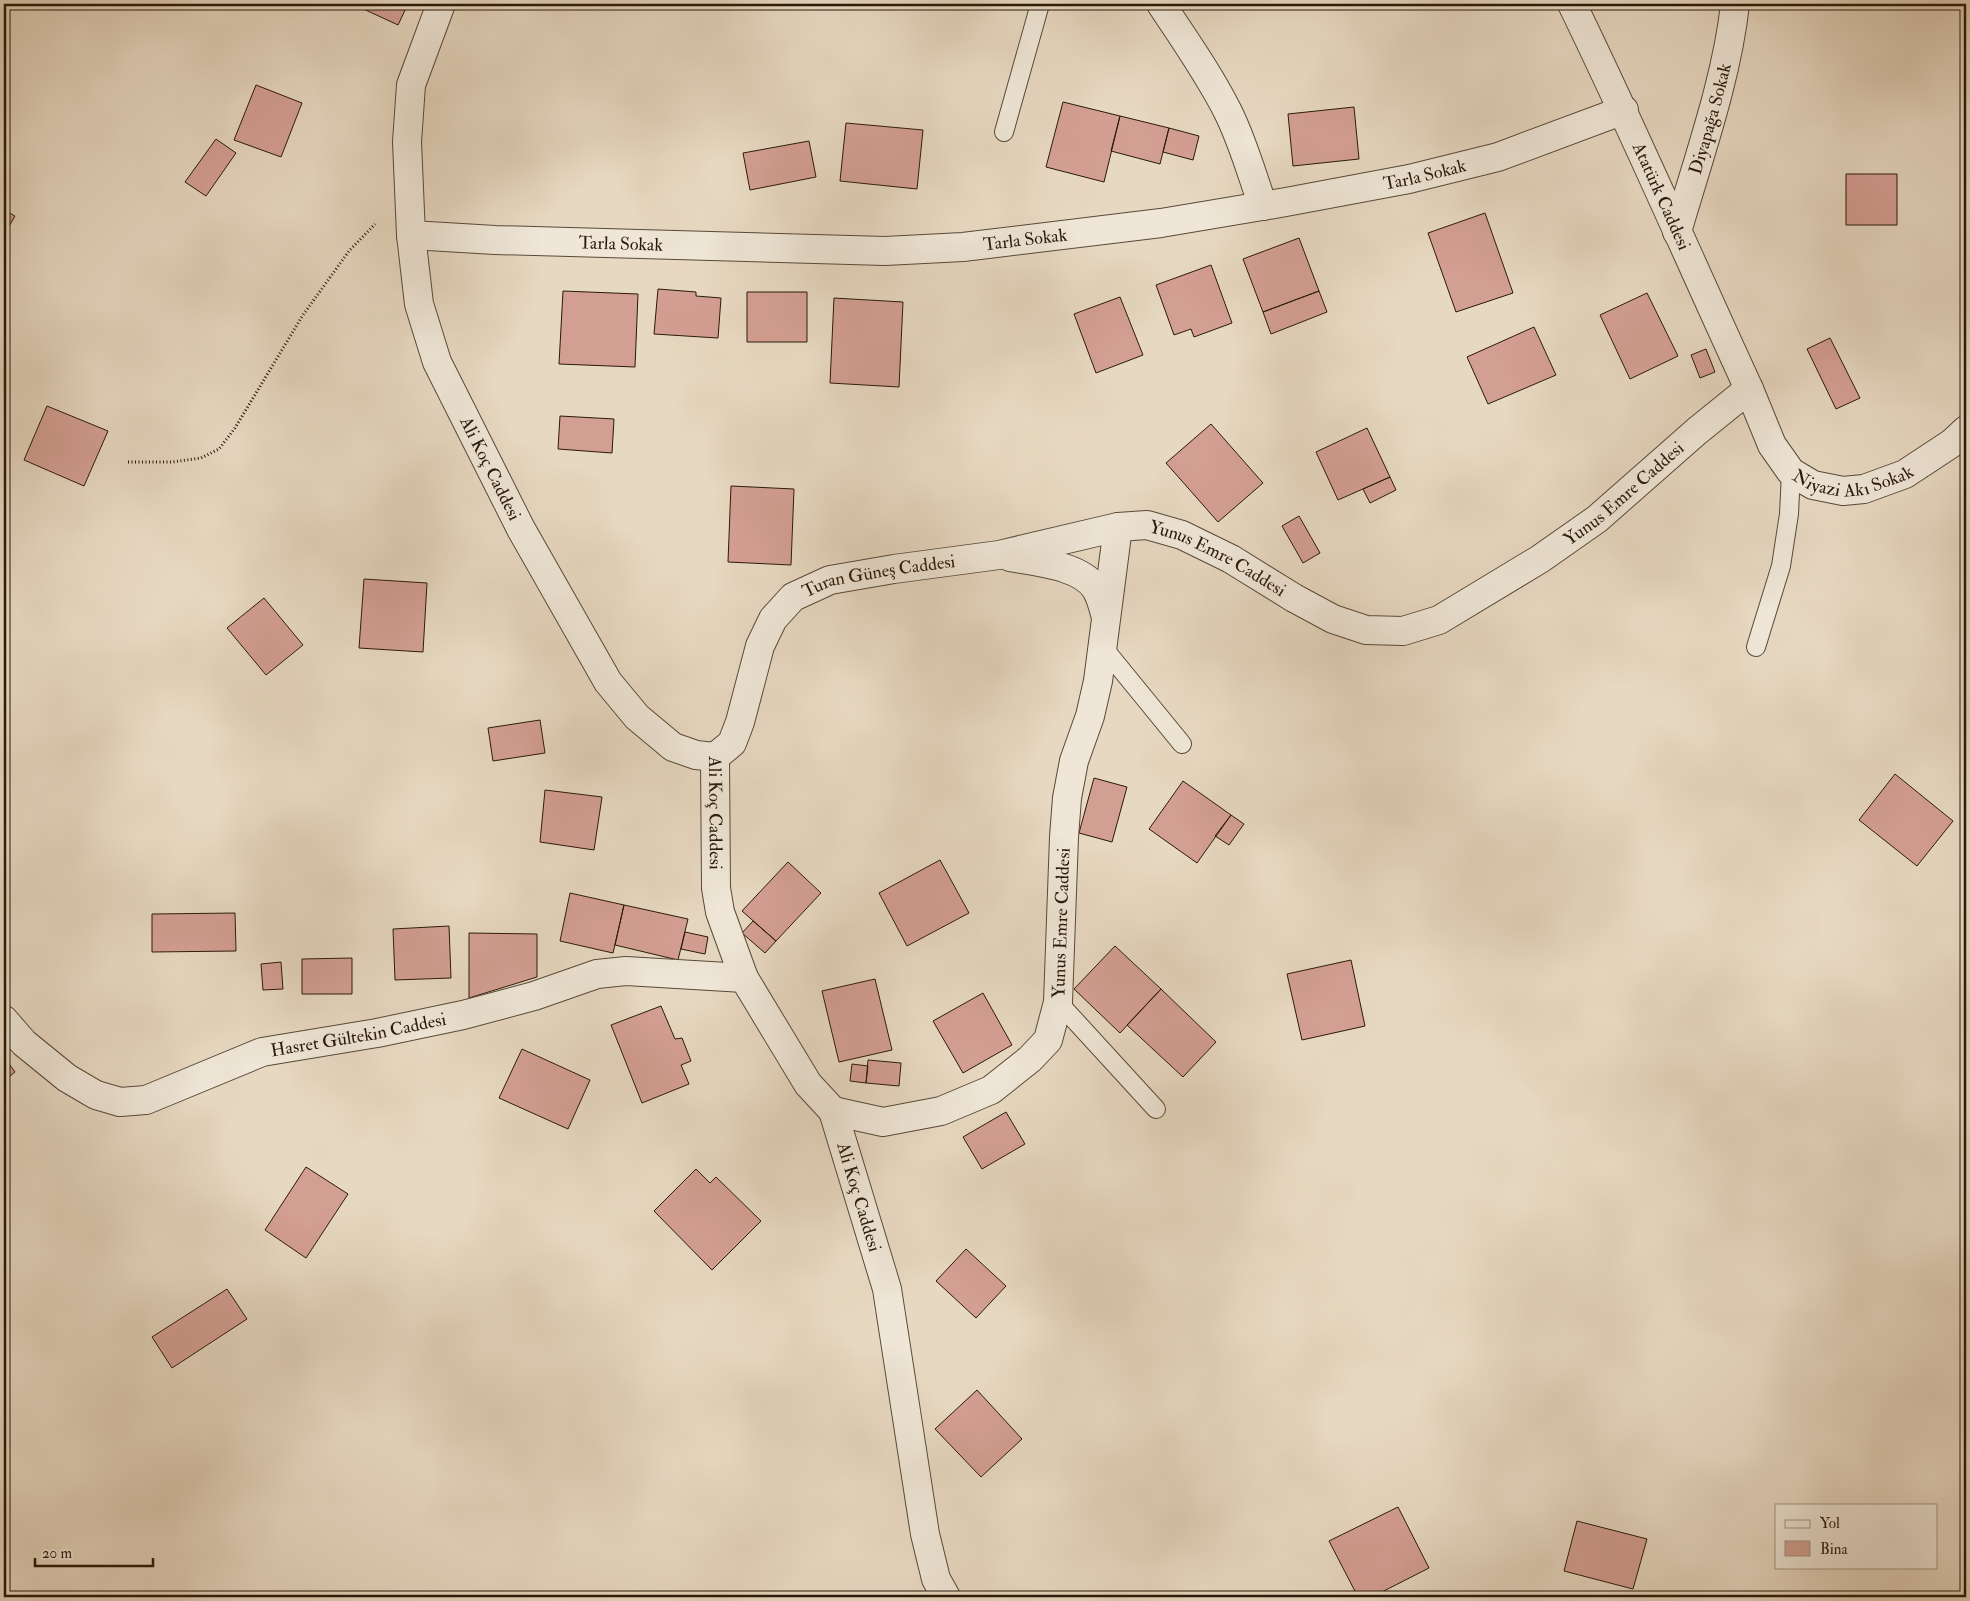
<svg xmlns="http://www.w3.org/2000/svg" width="1970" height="1601" viewBox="0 0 1970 1601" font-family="'IM FELL Double Pica',serif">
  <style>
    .building { fill: #d49f93; stroke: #29190a }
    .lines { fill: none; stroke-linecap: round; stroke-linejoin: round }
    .service-casing { stroke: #584938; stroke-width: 20 }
    .minor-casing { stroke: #584938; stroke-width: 30 }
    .tertiary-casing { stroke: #584938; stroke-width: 30 }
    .path { stroke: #29190a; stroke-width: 3; stroke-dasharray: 1 2.5; stroke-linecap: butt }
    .service { stroke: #efe6d7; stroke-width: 18 }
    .minor { stroke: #efe6d7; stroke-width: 28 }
    .tertiary { stroke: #efe6d7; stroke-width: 28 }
    .labels { text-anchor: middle; stroke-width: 5; stroke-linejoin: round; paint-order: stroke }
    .street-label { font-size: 18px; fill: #29190a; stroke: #efe6d7 }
  </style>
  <rect width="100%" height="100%" fill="#e7d8c1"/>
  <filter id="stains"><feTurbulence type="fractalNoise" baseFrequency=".004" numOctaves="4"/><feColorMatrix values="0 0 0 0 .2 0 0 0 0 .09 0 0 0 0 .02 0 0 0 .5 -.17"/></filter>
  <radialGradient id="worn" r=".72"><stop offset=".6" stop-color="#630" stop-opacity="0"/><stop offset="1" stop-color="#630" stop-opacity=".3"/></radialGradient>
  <path class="building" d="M359,4H408L398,25L357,6Z
    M256,85L302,103L281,157L234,140Z
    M1063,102L1120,116L1104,182L1046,167Z
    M1354,107L1359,159L1293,166L1288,114Z
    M1120,116L1169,128L1160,164L1111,151Z
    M846,123L923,130L917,189L840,181Z
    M1169,128L1199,136L1193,160L1163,152Z
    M216,139L236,153L206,196L185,182Z
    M809,141L816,177L750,190L743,153Z
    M1846,174H1897V225H1846Z
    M4,210L15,216L4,235Z
    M1485,213L1513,293L1456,312L1428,233Z
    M1299,238L1319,291L1263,312L1243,259Z
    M1211,265L1232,323L1194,337L1191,329L1174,335L1156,285Z
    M658,289L696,292V296L721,298L718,338L654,334Z
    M563,291L638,294L635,367L559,364Z
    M1319,291L1327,312L1271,334L1263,312Z
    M747,292H807V342H747Z
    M1647,293L1678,356L1630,379L1600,315Z
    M1120,297L1143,355L1096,373L1074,314Z
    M834,298L903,302L899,387L830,383Z
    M1534,327L1556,375L1488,404L1467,357Z
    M1830,338L1860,398L1836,409L1807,349Z
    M1706,349L1715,372L1700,378L1691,355Z
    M47,406L108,431L84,486L24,460Z
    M560,416L614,419L612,453L558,449Z
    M1211,424L1263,483L1218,522L1166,463Z
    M1367,428L1390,477L1338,500L1316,452Z
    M1390,477L1396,490L1370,503L1363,489Z
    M731,486L794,489L791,565L728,562Z
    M1299,516L1320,553L1303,563L1282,526Z
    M364,579L427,583L423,652L359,648Z
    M264,598L303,645L266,675L227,628Z
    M540,720L545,753L493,761L488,728Z
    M1895,774L1953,821L1917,866L1859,820Z
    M1094,778L1127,787L1112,842L1079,833Z
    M1183,781L1231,815L1197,863L1149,829Z
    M545,790L602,797L594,850L540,842Z
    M1231,815L1244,824L1229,845L1215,836Z
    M940,860L969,913L907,946L879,893Z
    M788,862L821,893L776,941L742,911Z
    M570,893L624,905L613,953L560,941Z
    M624,905L688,919L678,960L615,945Z
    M235,913L236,951L152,952V914Z
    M753,921L776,941L765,953L742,933Z
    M449,926L451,978L395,980L393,929Z
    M685,932L708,937L705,954L681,949Z
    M469,933L537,934V977L469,998Z
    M1115,946L1161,989L1120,1033L1074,989Z
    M352,958V994H302V959Z
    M1351,960L1365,1026L1302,1040L1287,974Z
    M281,962L283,989L263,990L261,964Z
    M875,979L892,1050L839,1062L822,991Z
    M1161,989L1216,1042L1183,1077L1127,1025Z
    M983,993L1012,1045L963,1073L933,1021Z
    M661,1006L675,1039L682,1038L691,1061L681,1065L689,1084L642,1103L611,1025Z
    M522,1049L590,1080L568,1129L499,1098Z
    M4,1057L15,1072L4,1081Z
    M868,1060L901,1063L899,1086L866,1083Z
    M852,1064L868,1066L866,1083L850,1081Z
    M1006,1112L1025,1144L982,1169L963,1137Z
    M306,1167L348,1194L306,1258L265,1230Z
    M696,1169L710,1183L716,1177L761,1221L712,1270L654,1211Z
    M966,1249L1006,1286L976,1318L936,1281Z
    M227,1289L247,1319L172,1368L152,1337Z
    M977,1390L1022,1439L981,1477L935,1429Z
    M1398,1507L1429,1568L1372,1597H1358L1329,1541Z
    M1577,1521L1647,1539L1633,1589L1564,1571Z"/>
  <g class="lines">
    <defs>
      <path id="service" d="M1004,132L1040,4
        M1102,646L1182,744
        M1756,647L1781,566L1789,514L1791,472
        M1058,1002L1156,1109"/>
      <g id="minor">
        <path id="s1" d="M441,4L411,85L407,142L411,235L419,304L437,362L521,529L608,682L637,717L673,747L696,755L715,757"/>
        <path d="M1161,4C1184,39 1209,74 1228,112C1243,142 1252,175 1263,206"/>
        <path id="s2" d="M1677,232C1698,159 1727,79 1735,4"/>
        <path id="s3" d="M411,235L495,240L885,251L963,247L1161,223L1286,202L1409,179L1498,157L1624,110"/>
        <path d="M1010,557C1035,562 1081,565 1096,589C1100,596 1103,606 1105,614"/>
        <path id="s4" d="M715,757L732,743L740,722L760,646L773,619L793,597L830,580L894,569L999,555L1118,527L1147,525L1182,535L1231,559L1294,598L1333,619L1366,630L1403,631L1439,620L1540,559L1597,519L1697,431L1749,389L1772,445L1791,472L1813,485L1843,491L1864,489L1905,474L1952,443L1966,430"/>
        <path id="s5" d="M715,757L716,888L720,912L744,978L808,1084L833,1111L887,1289L925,1534L936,1579L946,1597"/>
        <path id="s6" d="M4,1020L24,1043L67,1078L96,1095L120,1102L146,1100L262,1052L377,1033L463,1015L534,996L597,974L626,971L744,978"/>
        <path id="s7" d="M833,1111L883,1122L941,1111L991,1090L1030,1059L1048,1040L1058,1002L1064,837L1067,798L1074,761L1090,716L1098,681L1118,527"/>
      </g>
      <g id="tertiary">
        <path id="s8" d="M1572,4C1634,131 1690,261 1749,389"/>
      </g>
    </defs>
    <use href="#service" class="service-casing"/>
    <use href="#minor" class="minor-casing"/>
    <use href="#tertiary" class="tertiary-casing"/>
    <path class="path" d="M128,462H172L201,458L219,449L235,428L303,315L349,251L375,224"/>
    <use href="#service" class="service"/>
    <use href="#minor" class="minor"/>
    <use href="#tertiary" class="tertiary"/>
  </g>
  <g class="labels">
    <g class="street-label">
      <text dy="6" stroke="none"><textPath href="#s2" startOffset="118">Diyapağa Sokak</textPath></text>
      <text dy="6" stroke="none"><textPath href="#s3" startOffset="1020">Tarla Sokak</textPath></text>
      <text dy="6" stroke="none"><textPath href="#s8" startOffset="212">Atatürk Caddesi</textPath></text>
      <text dy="6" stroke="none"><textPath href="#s3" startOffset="615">Tarla Sokak</textPath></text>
      <text dy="6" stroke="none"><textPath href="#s3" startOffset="210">Tarla Sokak</textPath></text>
      <text dy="6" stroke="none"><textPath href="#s4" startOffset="1412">Niyazi Akı Sokak</textPath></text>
      <text dy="6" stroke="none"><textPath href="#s1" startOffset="486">Ali Koç Caddesi</textPath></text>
      <text dy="6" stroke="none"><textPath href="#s4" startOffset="1089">Yunus Emre Caddesi</textPath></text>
      <text dy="6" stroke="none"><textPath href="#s4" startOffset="624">Yunus Emre Caddesi</textPath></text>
      <text dy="6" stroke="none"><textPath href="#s4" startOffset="272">Turan Güneş Caddesi</textPath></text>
      <text dy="6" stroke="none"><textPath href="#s5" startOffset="56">Ali Koç Caddesi</textPath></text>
      <text dy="6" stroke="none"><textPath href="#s7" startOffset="359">Yunus Emre Caddesi</textPath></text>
      <text dy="6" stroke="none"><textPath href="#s6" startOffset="394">Hasret Gültekin Caddesi</textPath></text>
      <text dy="6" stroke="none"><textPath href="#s5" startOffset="476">Ali Koç Caddesi</textPath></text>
    </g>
  </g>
  <rect width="1970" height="1601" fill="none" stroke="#e7d8c1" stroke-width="20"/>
  <rect x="5" y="5" width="1960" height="1591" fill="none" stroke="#29190a" stroke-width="2.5"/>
  <rect x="10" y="10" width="1950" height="1581" fill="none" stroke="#29190a"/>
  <rect x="1775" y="1504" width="162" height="65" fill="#efe6d7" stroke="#a09485"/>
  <rect x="1785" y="1520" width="25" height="8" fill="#efe6d7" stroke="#a09485"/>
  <text x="1820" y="1528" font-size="15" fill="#29190a">Yol</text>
  <rect x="1785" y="1541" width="25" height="15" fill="#d49f93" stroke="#a09485"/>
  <text x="1820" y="1554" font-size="15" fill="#29190a">Bina</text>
  <path d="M35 1558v8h118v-8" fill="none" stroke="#29190a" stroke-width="2.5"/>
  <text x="42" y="1558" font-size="15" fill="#29190a" stroke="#efe6d7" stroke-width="4" paint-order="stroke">20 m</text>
  <rect width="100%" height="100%" filter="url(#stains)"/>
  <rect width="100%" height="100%" fill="url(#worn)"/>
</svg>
